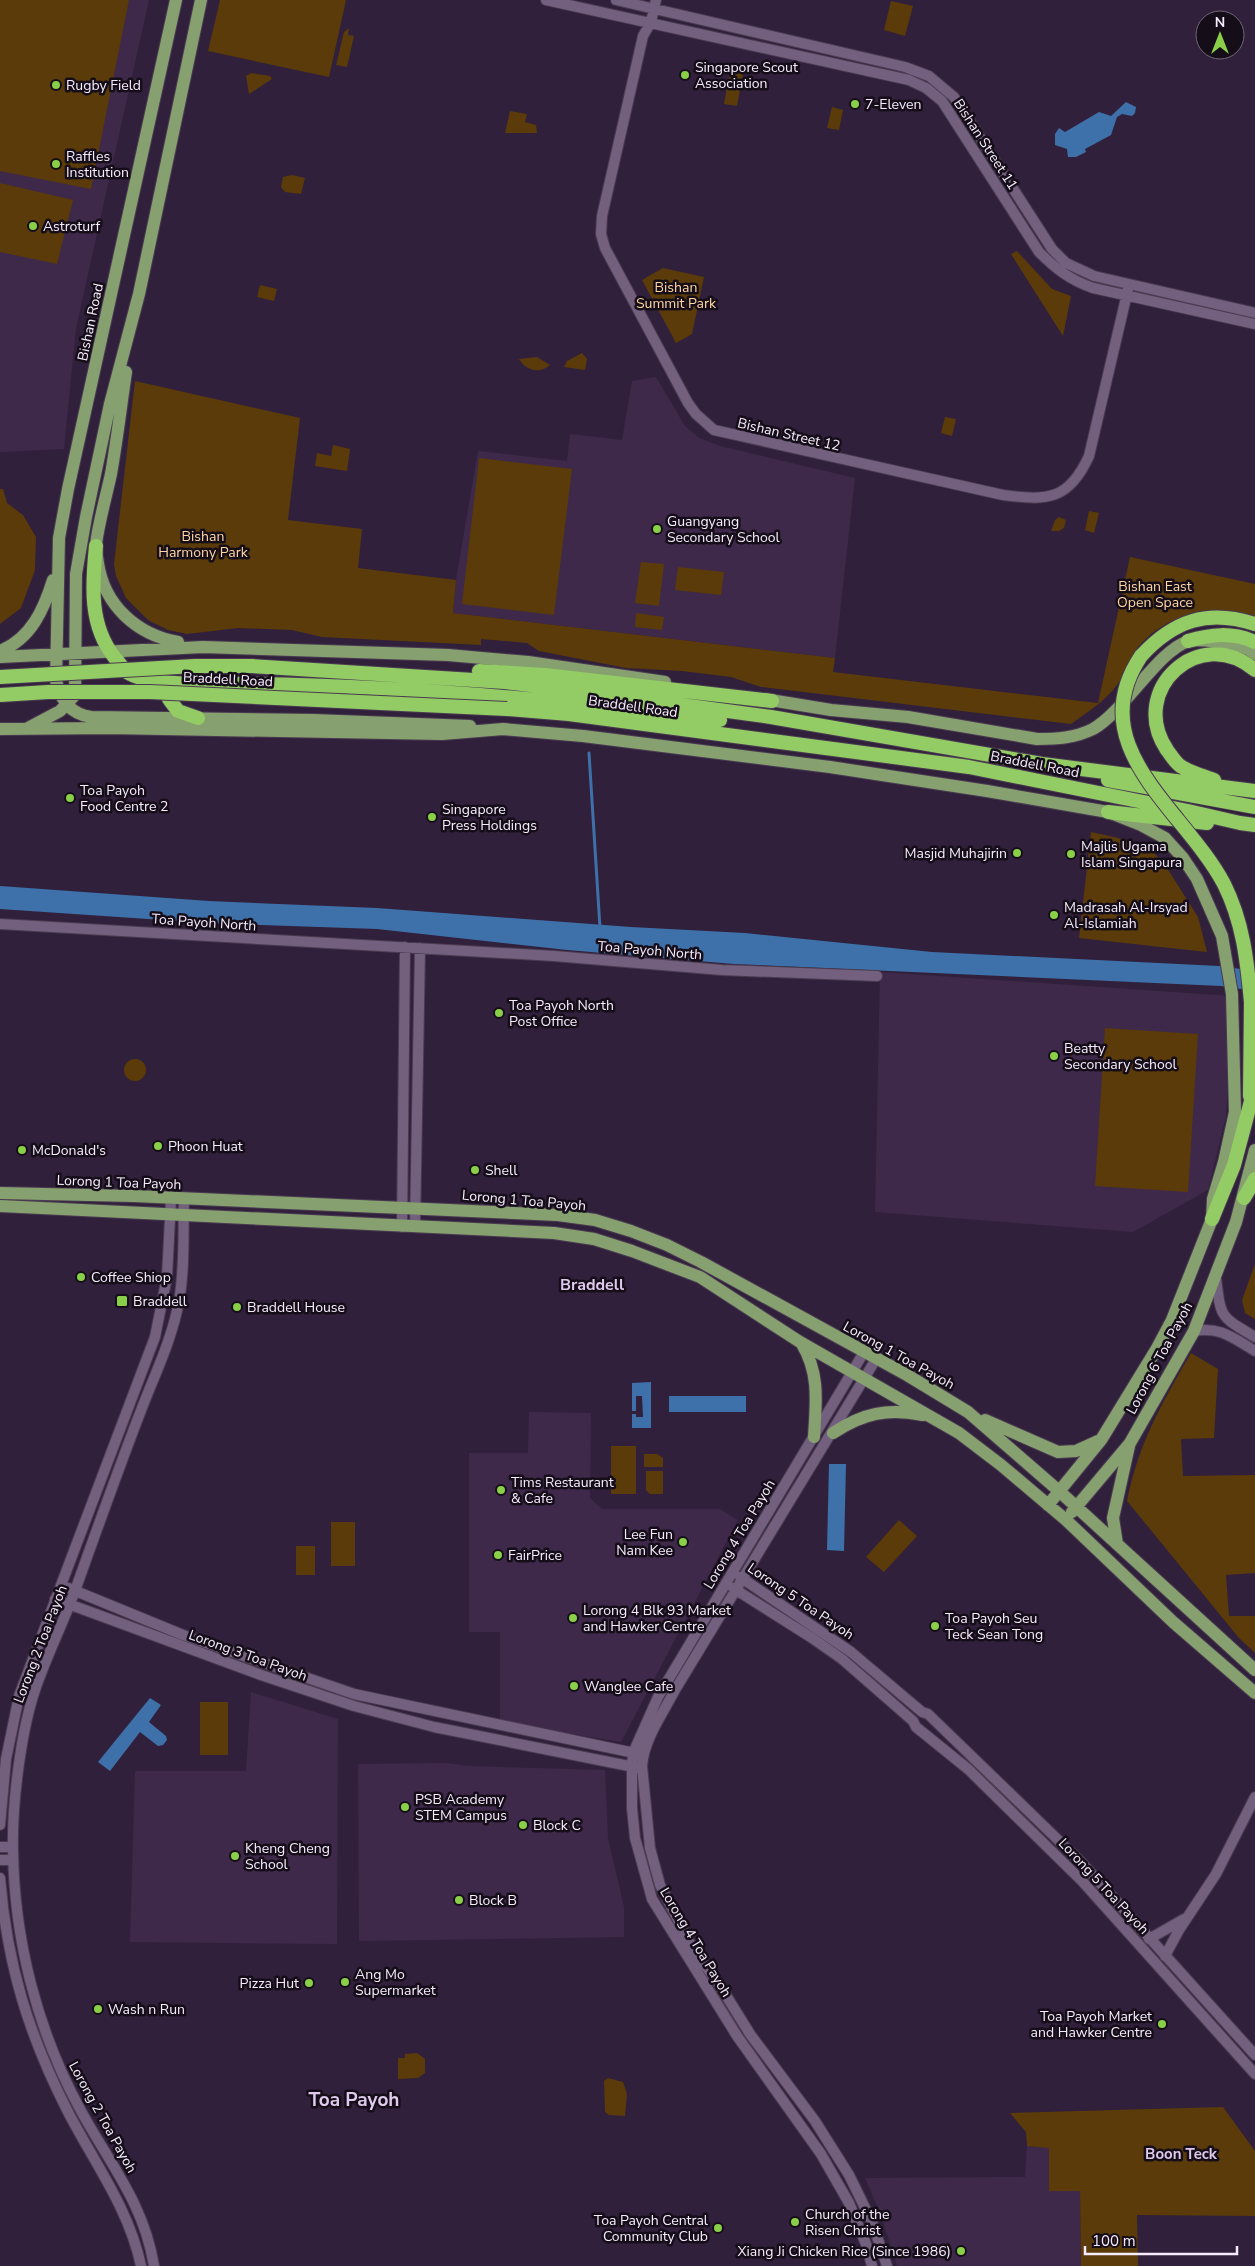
<svg xmlns="http://www.w3.org/2000/svg" width="1255" height="2266" viewBox="0 0 1255 2266" font-family="'Nunito Sans',sans-serif">
  <style>
    .built { fill: #3e294a }
    .green { fill: #5b3b09 }
    .water { fill: #3e71a9 }
    .lines { fill: none; stroke-linecap: round; stroke-linejoin: round }
    .stream { stroke: #3e71a9; stroke-width: 3 }
    .minor-casing { stroke: #4a3b51; stroke-width: 12 }
    .major-casing { stroke: #4a3b51; stroke-width: 14 }
    .highway-casing { stroke: #4a3b51; stroke-width: 16 }
    .minor { stroke: #73607f; stroke-width: 10 }
    .major { stroke: #86a16f; stroke-width: 12 }
    .highway { stroke: #93cc64; stroke-width: 14 }
    .highway-bridge-casing { stroke: #4a3b51; stroke-width: 16; stroke-linecap: butt }
    .highway-bridge { stroke: #93cc64; stroke-width: 14 }
    .poi-dot { fill: #89cf48; stroke: #150e19; stroke-width: 2 }
    .labels { text-anchor: middle; stroke-width: 5; stroke-linejoin: round; paint-order: stroke }
    .poi-label { font-size: 14px; fill: #f7ecfd; stroke: #150e19; text-anchor: start }
    .street-label { font-size: 14px; fill: #f7ecfd; stroke: #150e19 }
    .park-label { font-size: 14px; fill: #ffd6a2; stroke: #150e19 }
    .neighbourhood-label { font-size: 15px; font-weight: bold; fill: #dfc9ec; stroke: #150e19 }
    .quarter-label { font-size: 16px; font-weight: bold; fill: #dfc9ec; stroke: #150e19 }
    .district-label { font-size: 19px; font-weight: bold; fill: #dfc9ec; stroke: #150e19 }
  </style>
  <rect width="100%" height="100%" fill="#31203b"/>
  <path class="built" d="M0,0H149L76,328L64,449L0,452Z
    M656,377L685,426L699,438L720,446L855,478L835,658L453,613L456,580L478,451L567,461L570,434L622,440L632,381Z
    M880,972L1232,996L1226,1116L1208,1190L1133,1232L875,1212Z
    M529,1412L591,1413L590,1498L602,1509H720L738,1520L621,1742L500,1722V1632H469V1453H528Z
    M251,1692L338,1719L337,1944L130,1942L135,1771H246Z
    M447,1763L467,1766L605,1770L608,1838L624,1907V1937L359,1941L358,1764Z
    M1027,2146L1049,2147L1080,2191L1081,2266H897L881,2215L865,2178L1025,2177Z"/>
  <path class="green" d="M0,0H129L91,189L0,171Z
    M220,0H346L329,77L208,51Z
    M891,1L913,6L905,36L884,30Z
    M349,28L348,35L354,36L347,67L336,65L344,32Z
    M731,66L744,69L737,106L724,104Z
    M251,73L270,76L272,79L249,94L246,76Z
    M832,107L843,110L839,130L827,128Z
    M510,111L527,114L525,122L536,125L537,133H505Z
    M292,175L305,178L301,194L285,192L281,187L283,177Z
    M0,183L73,200L57,264L0,252Z
    M1017,251L1052,289L1071,296L1063,336L1011,254Z
    M663,268L704,277L692,334L676,343L642,280Z
    M260,285L277,289L274,301L257,297Z
    M582,353L587,359L585,370L564,367L567,361Z
    M537,357L550,365C540,374 526,371 519,359Z
    M135,381L300,418L288,520L362,529L358,568L456,580L453,613L835,658L833,672L1098,703L1130,557L1255,584V616C1211,604 1164,613 1135,651C1127,662 1125,675 1117,685C1105,701 1088,712 1071,724L761,687L731,677L682,671L626,668L539,651L527,643L481,639V645L322,637L292,630L238,628L187,634L168,630L148,620L126,598L116,576L114,564Z
    M945,417L956,419L952,436L941,433Z
    M333,445L350,449L347,471L315,466L317,453L331,456Z
    M479,458L572,469L554,615L462,604Z
    M0,489H3L7,503L23,515L36,537L35,570L21,608L0,624Z
    M1089,511L1099,513L1094,533L1085,530Z
    M1059,517L1066,520L1064,528L1059,531H1051L1055,520Z
    M641,562L664,564L659,606L635,603Z
    M678,567L724,572L721,595L675,590Z
    M636,613L664,617L662,630L635,627Z
    M1091,832L1118,838L1151,849L1167,868L1198,917L1207,952L1079,938Z
    M1105,1028L1198,1034L1188,1192L1095,1186Z
    M124 1070a11 11 0 1 1 22 0a11 11 0 1 1-22 0Z
    M1255,1264V1319L1245,1313L1242,1300Z
    M1191,1353L1218,1369L1214,1438L1181,1439L1183,1476L1255,1475V1573L1226,1575L1229,1616H1255V1653L1239,1638L1127,1501C1139,1442 1161,1405 1191,1353Z
    M611,1446H636V1494H611Z
    M644,1454H657L663,1458V1467H644Z
    M646,1471H663V1494H650L646,1490Z
    M899,1520L917,1536L884,1572L866,1557Z
    M331,1522H355V1566H331Z
    M296,1546H315V1575H296Z
    M200,1702H228V1755H200Z
    M417,2053L425,2059V2073L418,2078L398,2079V2058H405V2054Z
    M608,2078L623,2082L627,2094L625,2116L609,2115L605,2112L604,2081Z
    M1223,2107L1255,2151V2216L1137,2215L1138,2266H1081L1080,2191H1049V2148L1027,2146L1026,2132L1010,2113Z"/>
  <path class="water" d="M1126,102L1136,107L1135,113L1132,116L1122,114L1117,117L1111,135L1085,149L1086,152L1076,157H1068L1067,149L1055,145V134L1059,128L1065,132L1099,112L1111,116Z
    M0,886L209,901L377,908L631,927L745,933L932,952L1219,966L1255,971V991L1221,986L734,964L567,950L377,929L207,923L0,909Z
    M651,1382V1428H632V1414H636V1417H643L642,1396H636V1411H632V1383Z
    M669,1396H746V1412H669Z
    M829,1464H846L844,1551L827,1550Z
    M150,1698L161,1705L149,1722L166,1736L167,1740L163,1745L158,1746L140,1732L110,1771L98,1762Z"/>
  <g class="lines">
    <path class="stream" d="M589,753L600,928"/>
    <defs>
      <path id="minor" d="M546,0L909,80L926,88L942,101L1039,252C1056,269 1070,280 1093,288L1255,324
        M616,0L905,67L929,76L954,97L1052,249L1066,263L1094,276L1255,313
        M656,0L651,22L643,36L602,216L601,234L605,248L688,403L696,414L714,430L1003,495C1048,501 1069,500 1089,456L1129,285
        M0,924L554,956L722,970L877,976
        M402,1227L405,947
        M415,1227L420,948
        M1216,1278C1221,1319 1220,1316 1255,1337
        M1194,1331C1220,1326 1233,1338 1255,1351
        M864,1352L658,1697L633,1753L632,1768V1808L635,1838L652,1899L737,2036L821,2154L849,2203L866,2244L872,2266
        M876,1359L675,1690C663,1713 644,1739 642,1766L650,1848L660,1885L693,1949L719,1984L750,2034L815,2121L849,2175L872,2222L887,2266
        M740,1577L851,1652L922,1712L928,1714L1082,1863L1255,2055
        M61,1585L183,1635L354,1694L639,1754
        M733,1588L812,1638L842,1659L913,1721L916,1727L968,1769L1082,1881L1255,2074
        M55,1599L261,1675L354,1706L434,1727L639,1768
        M0,1825L6,1759L19,1696L155,1337L167,1277L171,1199
        M0,1847H13
        M0,1860H13
        M0,1878C7,1964 28,2033 67,2110C93,2161 129,2208 141,2266
        M1149,1939L1184,1919
        M1165,1956L1179,1930L1216,1874L1255,1797
        M154,2266C144,2203 109,2163 80,2109C37,2030 14,1939 13,1849C12,1803 21,1730 36,1687C48,1653 64,1621 76,1588C97,1529 118,1470 140,1413C154,1376 172,1340 179,1301C185,1268 183,1232 184,1199"/>
      <path id="major" d="M176,0L68,489L59,538L56,681C61,700 70,714 91,717L313,720L470,726
        M126,372C121,406 117,440 111,474C106,497 99,521 96,544C96,550 97,557 98,563C104,605 137,635 178,642
        M0,651C31,639 44,609 53,580
        M0,657L203,647L448,655L528,662L665,682
        M764,699L831,710L908,717L1037,739C1057,739 1075,738 1093,729C1125,711 1158,650 1189,641C1198,639 1210,641 1219,642C1232,643 1245,646 1255,654
        M28,728L60,711L75,695L76,574L86,517L110,404L139,294L201,0
        M0,729L110,728L442,734L503,729L583,736L830,767L987,791L1108,812L1141,825L1165,838L1183,858L1197,879L1222,936L1232,994L1235,1112L1224,1162L1213,1199L1212,1219L1172,1320L1156,1350L1101,1440L1048,1505
        M0,1193L134,1196L558,1215L595,1220L631,1231L667,1245L701,1262L907,1375L968,1412L1059,1491L1255,1670
        M0,1206L554,1233L594,1239L632,1251L700,1277L800,1342L959,1433L1001,1465L1066,1520L1173,1622L1255,1693
        M802,1344C820,1374 816,1403 814,1437
        M985,1420L1058,1452L1076,1451L1098,1441
        M833,1433C863,1413 888,1408 923,1415
        M1072,1512L1130,1443L1194,1331L1236,1222L1255,1150
        M1117,1544L1113,1518L1129,1446"/>
      <path id="highway" d="M96,546C92,585 89,626 115,658C119,662 123,669 127,672C152,688 217,683 247,684C406,686 562,700 720,720
        M1188,641C1211,634 1232,632 1255,642
        M1141,656C1174,620 1208,609 1255,624
        M251,666L505,682L572,690L771,717L1042,764L1255,791
        M479,671L545,675L772,701
        M174,683L170,689L169,699L178,711L198,718
        M507,709L569,714L969,767L1188,811L1240,823L1255,825
        M1108,780L1255,807
        M1214,780C1204,776 1191,773 1182,767C1176,764 1171,755 1167,750C1127,690 1200,623 1255,670
        M1108,812L1207,823
        M1250,1096L1251,1002
        M1244,1198L1255,1179
        M1212,1219L1234,1165L1255,1086"/>
    </defs>
    <use href="#minor" class="minor-casing"/>
    <use href="#major" class="major-casing"/>
    <use href="#highway" class="highway-casing"/>
    <use href="#minor" class="minor"/>
    <use href="#major" class="major"/>
    <use href="#highway" class="highway"/>
    <defs>
      <path id="highway-bridge" d="M1141,656C1080,747 1185,810 1224,884C1243,922 1247,960 1251,1002
        M0,677L195,666H251
        M0,695L48,692H150L507,709"/>
    </defs>
    <use href="#highway-bridge" class="highway-bridge-casing"/>
    <use href="#highway-bridge" class="highway-bridge"/>
  </g>
  <g class="poi-dot">
    <circle cx="685" cy="75" r="5"/>
    <circle cx="56" cy="85" r="5"/>
    <circle cx="855" cy="104" r="5"/>
    <circle cx="56" cy="164" r="5"/>
    <circle cx="33" cy="226" r="5"/>
    <circle cx="657" cy="529" r="5"/>
    <circle cx="70" cy="798" r="5"/>
    <circle cx="432" cy="817" r="5"/>
    <circle cx="1017" cy="853" r="5"/>
    <circle cx="1071" cy="854" r="5"/>
    <circle cx="1054" cy="915" r="5"/>
    <circle cx="499" cy="1013" r="5"/>
    <circle cx="1054" cy="1056" r="5"/>
    <circle cx="158" cy="1146" r="5"/>
    <circle cx="22" cy="1150" r="5"/>
    <circle cx="475" cy="1170" r="5"/>
    <circle cx="81" cy="1277" r="5"/>
    <rect x="116" y="1295" width="12" height="12" rx="2.5"/>
    <circle cx="237" cy="1307" r="5"/>
    <circle cx="501" cy="1490" r="5"/>
    <circle cx="683" cy="1542" r="5"/>
    <circle cx="498" cy="1555" r="5"/>
    <circle cx="573" cy="1618" r="5"/>
    <circle cx="935" cy="1626" r="5"/>
    <circle cx="574" cy="1686" r="5"/>
    <circle cx="405" cy="1807" r="5"/>
    <circle cx="523" cy="1825" r="5"/>
    <circle cx="235" cy="1856" r="5"/>
    <circle cx="459" cy="1900" r="5"/>
    <circle cx="345" cy="1982" r="5"/>
    <circle cx="309" cy="1983" r="5"/>
    <circle cx="98" cy="2009" r="5"/>
    <circle cx="1162" cy="2024" r="5"/>
    <circle cx="795" cy="2222" r="5"/>
    <circle cx="718" cy="2228" r="5"/>
    <circle cx="961" cy="2251" r="5"/>
  </g>
  <g class="labels">
    <g class="poi-label">
      <text x="695" y="72">Singapore Scout<tspan x="695" dy="16">Association</tspan></text>
      <text x="66" y="90">Rugby Field</text>
      <text x="865" y="109">7-Eleven</text>
      <text x="66" y="161">Raffles<tspan x="66" dy="16">Institution</tspan></text>
      <text x="43" y="231">Astroturf</text>
      <text x="667" y="526">Guangyang<tspan x="667" dy="16">Secondary School</tspan></text>
      <text x="80" y="795">Toa Payoh<tspan x="80" dy="16">Food Centre 2</tspan></text>
      <text x="442" y="814">Singapore<tspan x="442" dy="16">Press Holdings</tspan></text>
      <text x="1081" y="851">Majlis Ugama<tspan x="1081" dy="16">Islam Singapura</tspan></text>
      <text x="1007" y="858" text-anchor="end">Masjid Muhajirin</text>
      <text x="1064" y="912">Madrasah Al-Irsyad<tspan x="1064" dy="16">Al-Islamiah</tspan></text>
      <text x="509" y="1010">Toa Payoh North<tspan x="509" dy="16">Post Office</tspan></text>
      <text x="1064" y="1053">Beatty<tspan x="1064" dy="16">Secondary School</tspan></text>
      <text x="168" y="1151">Phoon Huat</text>
      <text x="32" y="1155">McDonald's</text>
      <text x="485" y="1175">Shell</text>
      <text x="91" y="1282">Coffee Shiop</text>
      <text x="133" y="1306">Braddell</text>
      <text x="247" y="1312">Braddell House</text>
      <text x="511" y="1487">Tims Restaurant<tspan x="511" dy="16">&amp; Cafe</tspan></text>
      <text x="673" y="1539" text-anchor="end">Lee Fun<tspan x="673" dy="16">Nam Kee</tspan></text>
      <text x="508" y="1560">FairPrice</text>
      <text x="583" y="1615">Lorong 4 Blk 93 Market<tspan x="583" dy="16">and Hawker Centre</tspan></text>
      <text x="945" y="1623">Toa Payoh Seu<tspan x="945" dy="16">Teck Sean Tong</tspan></text>
      <text x="584" y="1691">Wanglee Cafe</text>
      <text x="415" y="1804">PSB Academy<tspan x="415" dy="16">STEM Campus</tspan></text>
      <text x="533" y="1830">Block C</text>
      <text x="245" y="1853">Kheng Cheng<tspan x="245" dy="16">School</tspan></text>
      <text x="469" y="1905">Block B</text>
      <text x="355" y="1979">Ang Mo<tspan x="355" dy="16">Supermarket</tspan></text>
      <text x="299" y="1988" text-anchor="end">Pizza Hut</text>
      <text x="108" y="2014">Wash n Run</text>
      <text x="1152" y="2021" text-anchor="end">Toa Payoh Market<tspan x="1152" dy="16">and Hawker Centre</tspan></text>
      <text x="805" y="2219">Church of the<tspan x="805" dy="16">Risen Christ</tspan></text>
      <text x="708" y="2225" text-anchor="end">Toa Payoh Central<tspan x="708" dy="16">Community Club</tspan></text>
      <text x="951" y="2256" text-anchor="end">Xiang Ji Chicken Rice (Since 1986)</text>
    </g>
    <g class="street-label">
      <text transform="translate(986 144) rotate(57)" y="5">Bishan Street 11</text>
      <text transform="translate(90 322) rotate(-78)" y="5">Bishan Road</text>
      <text transform="translate(789 434) rotate(13)" y="5">Bishan Street 12</text>
      <text transform="translate(228 679) rotate(3)" y="5">Braddell Road</text>
      <text transform="translate(633 706) rotate(8)" y="5">Braddell Road</text>
      <text transform="translate(1035 764) rotate(11)" y="5">Braddell Road</text>
      <text transform="translate(204 922) rotate(4)" y="5">Toa Payoh North</text>
      <text transform="translate(650 950) rotate(5)" y="5">Toa Payoh North</text>
      <text transform="translate(119 1182) rotate(2)" y="5">Lorong 1 Toa Payoh</text>
      <text transform="translate(524 1200) rotate(5)" y="5">Lorong 1 Toa Payoh</text>
      <text transform="translate(899 1355) rotate(29)" y="5">Lorong 1 Toa Payoh</text>
      <text transform="translate(1159 1358) rotate(-62)" y="5">Lorong 6 Toa Payoh</text>
      <text transform="translate(739 1534) rotate(-59)" y="5">Lorong 4 Toa Payoh</text>
      <text transform="translate(801 1601) rotate(34)" y="5">Lorong 5 Toa Payoh</text>
      <text transform="translate(40 1644) rotate(-69)" y="5">Lorong 2 Toa Payoh</text>
      <text transform="translate(248 1655) rotate(20)" y="5">Lorong 3 Toa Payoh</text>
      <text transform="translate(1104 1886) rotate(47)" y="5">Lorong 5 Toa Payoh</text>
      <text transform="translate(696 1942) rotate(59)" y="5">Lorong 4 Toa Payoh</text>
      <text transform="translate(103 2117) rotate(61)" y="5">Lorong 2 Toa Payoh</text>
    </g>
    <g class="park-label">
      <text x="676" y="292">Bishan<tspan x="676" dy="16">Summit Park</tspan></text>
      <text x="203" y="541">Bishan<tspan x="203" dy="16">Harmony Park</tspan></text>
      <text x="1155" y="591">Bishan East<tspan x="1155" dy="16">Open Space</tspan></text>
    </g>
    <g class="neighbourhood-label">
      <text x="1181" y="2159">Boon Teck</text>
    </g>
    <g class="quarter-label">
      <text x="592" y="1290">Braddell</text>
    </g>
    <g class="district-label">
      <text x="354" y="2106">Toa Payoh</text>
    </g>
  </g>
  <g transform="translate(1220 35)"><circle r="24" fill="#150e19" stroke="#6f6774"/>
  <path d="M0-4L9 19L0 12L-9 19Z" fill="#89cf48"/>
  <text y="-8" font-size="14" font-weight="bold" text-anchor="middle" fill="#f7ecfd">N</text>
  </g>
  <path d="M1085 2246v8h152v-8" fill="none" stroke="#f7ecfd" stroke-width="2.5"/>
  <text x="1092" y="2246" font-size="15" fill="#f7ecfd" stroke="#150e19" stroke-width="4" paint-order="stroke">100 m</text>
</svg>
